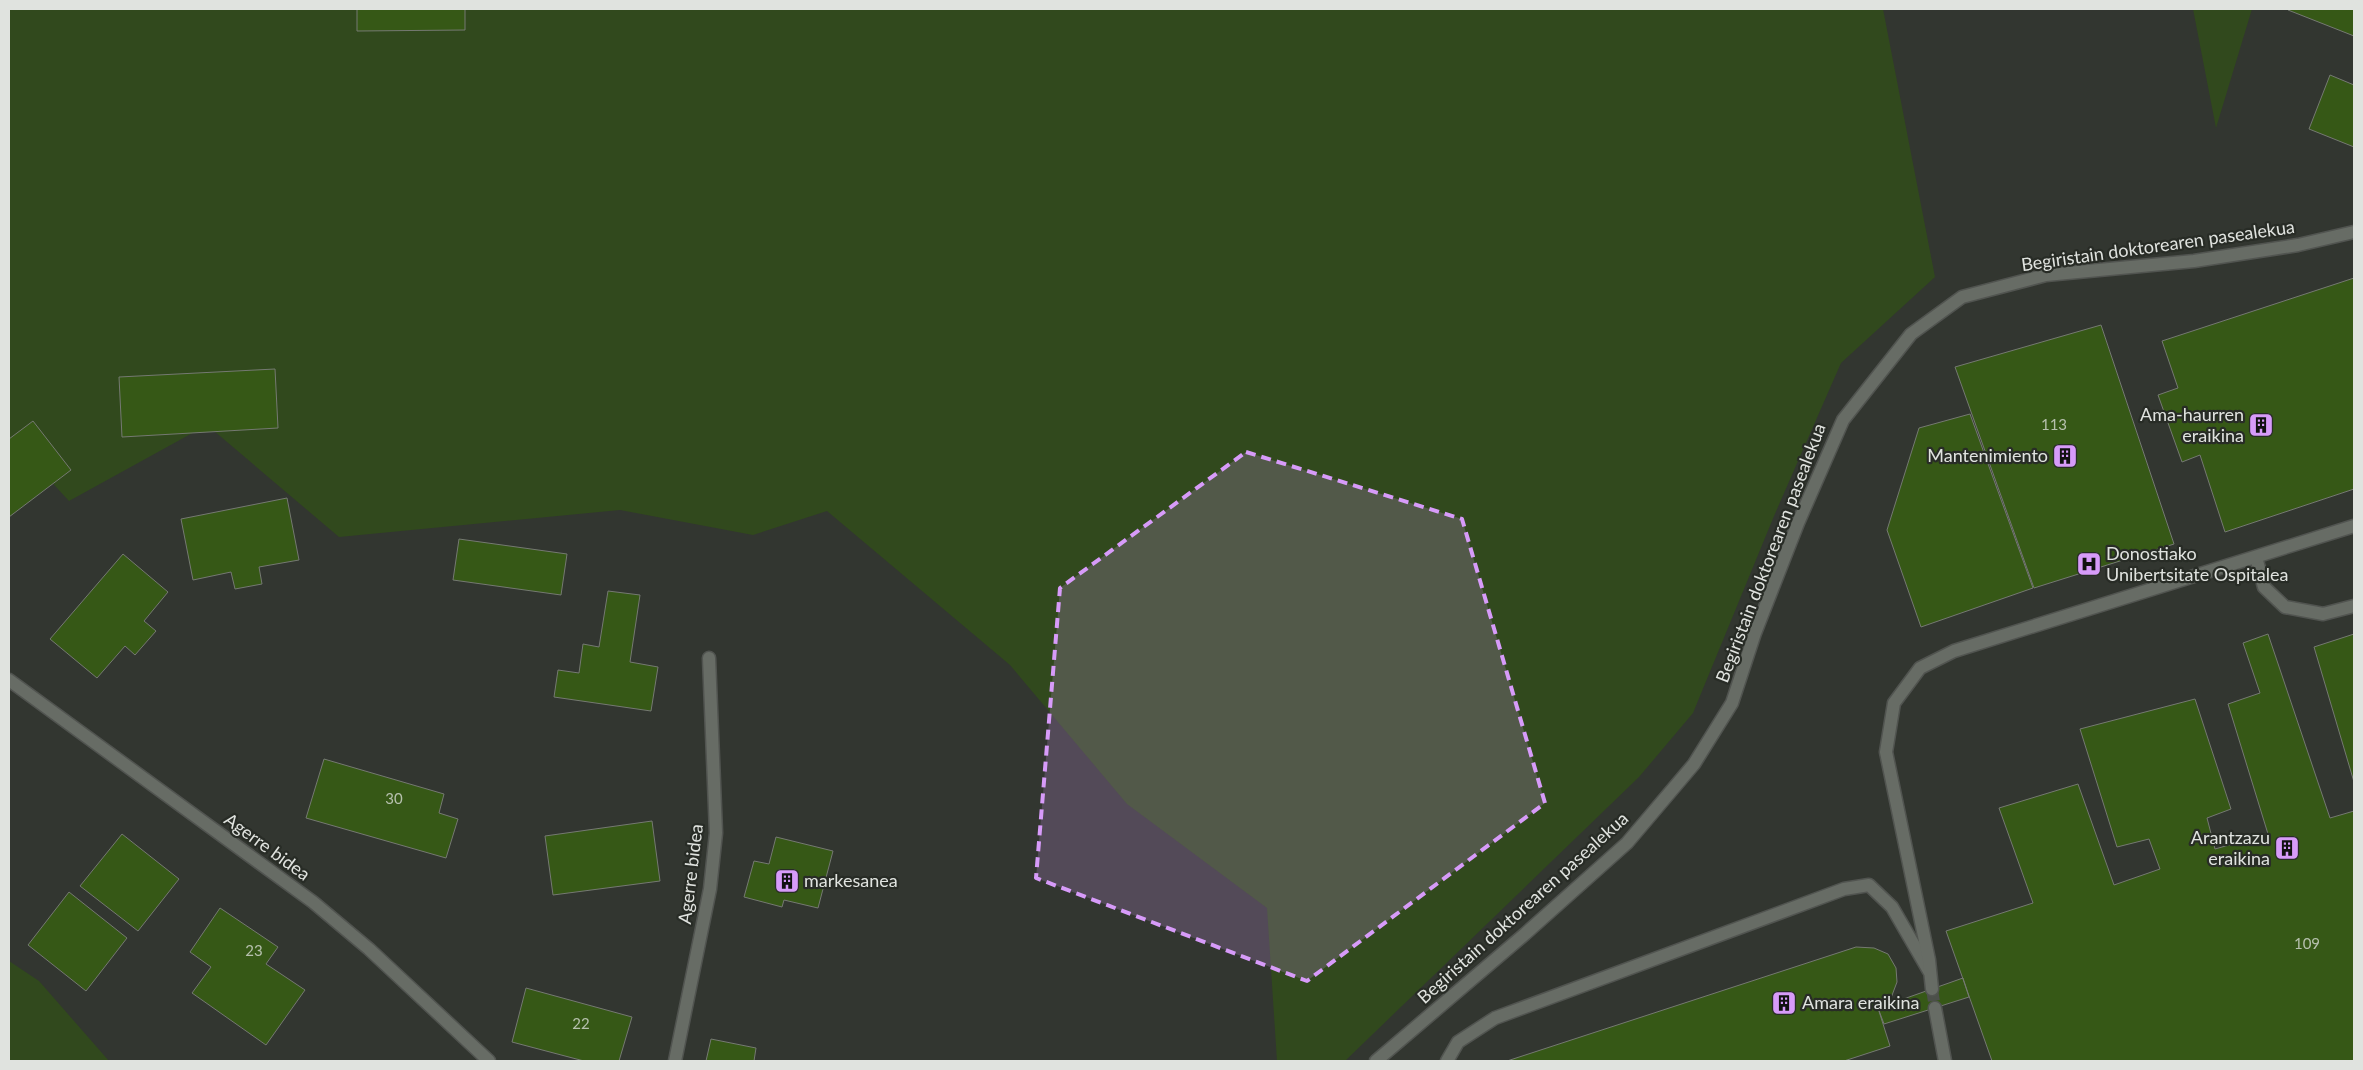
<svg xmlns="http://www.w3.org/2000/svg" width="2363" height="1070" viewBox="0 0 2363 1070" font-family="Lato,sans-serif">
  <style>
    .green { fill: #31491d }
    .building { fill: #365816; stroke: #757972 }
    .lines { fill: none; stroke-linecap: round; stroke-linejoin: round }
    .street-tunnel { stroke: #4c504a; stroke-width: 12; stroke-dasharray: 12 6; stroke-linecap: butt }
    .lane-casing { stroke: #515450; stroke-width: 15 }
    .street-casing { stroke: #515450; stroke-width: 15 }
    .lane { stroke: #676c65; stroke-width: 12 }
    .street { stroke: #676c65; stroke-width: 12 }
    .marked { fill: #d79bf9; fill-opacity: 0.2; stroke: #d79bf9; stroke-width: 4; stroke-dasharray: 10 6; stroke-linejoin: round }
    .labels { text-anchor: middle; stroke-width: 4.5; stroke-linejoin: round; paint-order: stroke }
    .number-label { font-size: 15px; fill: #b6c0ad }
    .street-label { font-size: 18px; fill: #e0e3df; stroke: #282c26 }
    .poi-label { font-size: 18px; fill: #e0e3df; stroke: #282c26; text-anchor: end }
  </style>
  <rect width="100%" height="100%" fill="#323630"/>
  <path class="green" d="M9,9H1883L1935,277L1841,363L1774,516L1693,713L1639,777L1345,1061H1277L1267,908L1127,804L1010,665L827,511L753,535L620,510L339,537L207,425L69,501L9,436Z
    M2193,9H2252L2216,128Z
    M9,961L39,981L109,1061H9Z"/>
  <path class="building" d="M357,9H465V30L357,31Z
    M2289,9H2354V36L2288,10Z
    M2330,75L2354,85V147L2309,129Z
    M2354,278V489L2225,532L2200,455L2182,462L2158,395L2178,388L2162,341Z
    M2101,325L2174,544L2034,588L1955,367Z
    M275,369L278,428L122,437L119,377Z
    M1970,414L2033,588L1921,627L1887,530L1919,428Z
    M33,421L71,470L9,517V439Z
    M287,498L299,560L259,567L262,584L235,589L231,572L193,580L181,519Z
    M459,539L567,554L561,595L453,580Z
    M123,554L168,592L144,621L156,631L135,655L125,646L97,678L50,639Z
    M608,591L640,595L630,662L658,667L651,711L554,697L558,670L579,673L583,644L599,647Z
    M2268,634L2330,818L2354,811V1061H1992L1946,931L2033,903L1999,808L2078,784L2114,885L2160,869L2149,839L2117,847L2080,729L2195,699L2231,809L2207,818L2215,849L2268,834L2228,704L2260,693L2243,643Z
    M2354,634V782L2314,647Z
    M324,759L444,794L439,813L458,819L446,858L306,818Z
    M652,821L660,881L553,895L545,836Z
    M122,834L179,879L138,931L80,886Z
    M776,837L833,851L818,908L784,900L782,907L744,897L754,861L769,864Z
    M69,892L127,938L86,991L28,945Z
    M220,908L278,947L266,964L305,990L266,1045L192,993L211,967L190,952Z
    M1856,947L1874,948L1888,954L1896,968L1897,982L1891,998L1878,1008L1890,1046L1844,1061H1507Z
    M1963,978L1969,997L1884,1024L1878,1008Z
    M526,988L632,1017L619,1061H584L512,1042Z
    M711,1039L756,1048L754,1061H706Z"/>
  <g class="lines">
    <path class="street-tunnel" d="M1932,989L1935,1008"/>
    <defs>
      <path id="lane" d="M2256,557L2264,587L2285,607L2323,614L2354,606
        M1447,1061L1458,1042L1495,1018L1844,889L1869,885L1892,907L1929,971"/>
      <path id="street" d="M9,680L313,902L369,949L489,1061
        M1932,989L1929,960L1886,752L1894,703L1920,668L1954,651L2354,526
        M1935,1008L1945,1061
        M675,1061L710,889L716,833L709,658
        M1376,1061L1525,934L1627,843L1694,764L1732,703L1755,633L1798,523L1843,420L1911,334L1962,297L2046,275L2194,261L2298,245L2354,232"/>
    </defs>
    <use href="#lane" class="lane-casing"/>
    <use href="#street" class="street-casing"/>
    <use href="#lane" class="lane"/>
    <use href="#street" class="street"/>
  </g>
  <path class="marked" d="M1246,452L1462,519L1545,803L1307,981L1036,878L1060,588Z"/>
  <defs>
    <symbol id="building-square" viewBox="-11 -11 22 22"><rect x="-9" y="-9" width="18" height="18" rx="4" fill="#d79bf9" stroke="#282c26"/><path d="M-4-6H4V6H1V3H-1V6H-4ZM-2.5-4.3h1.7v1.8h-1.7ZM.8-4.3h1.7v1.8H.8ZM-2.5-1h1.7V.8h-1.7ZM.8-1h1.7V.8H.8Z" fill="#111"/></symbol>
    <symbol id="hospital-square" viewBox="-11 -11 22 22"><rect x="-9" y="-9" width="18" height="18" rx="4" fill="#d79bf9" stroke="#282c26"/><path d="M-5-5h3v3.5h4V-5h3V5h-3V1.5h-4V5h-3Z" fill="#111"/></symbol>
  </defs>
  <g fill-rule="evenodd">
    <use href="#building-square" x="2247" y="411" width="28" height="28"/>
    <use href="#building-square" x="2051" y="442" width="28" height="28"/>
    <use href="#hospital-square" x="2075" y="550" width="28" height="28"/>
    <use href="#building-square" x="2273" y="834" width="28" height="28"/>
    <use href="#building-square" x="773" y="867" width="28" height="28"/>
    <use href="#building-square" x="1770" y="989" width="28" height="28"/>
  </g>
  <g class="labels">
    <g class="number-label">
      <text x="2054" y="430">113</text>
      <text x="394" y="804">30</text>
      <text x="2307" y="949">109</text>
      <text x="254" y="956">23</text>
      <text x="581" y="1029">22</text>
    </g>
    <g class="street-label">
      <text transform="translate(2158 246) rotate(-8)" y="6">Begiristain doktorearen pasealekua</text>
      <text transform="translate(1771 553) rotate(-69)" y="6">Begiristain doktorearen pasealekua</text>
      <text transform="translate(267 847) rotate(36)" y="6">Agerre bidea</text>
      <text transform="translate(691 874) rotate(-83)" y="6">Agerre bidea</text>
      <text transform="translate(1523 908) rotate(-42)" y="6">Begiristain doktorearen pasealekua</text>
    </g>
    <g class="poi-label">
      <text x="2244" y="421">Ama-haurren<tspan x="2244" dy="21">eraikina</tspan></text>
      <text x="2048" y="462">Mantenimiento</text>
      <text x="2106" y="560" text-anchor="start">Donostiako<tspan x="2106" dy="21">Unibertsitate Ospitalea</tspan></text>
      <text x="2270" y="844">Arantzazu<tspan x="2270" dy="21">eraikina</tspan></text>
      <text x="804" y="887" text-anchor="start">markesanea</text>
      <text x="1802" y="1009" text-anchor="start">Amara eraikina</text>
    </g>
  </g>
  <rect width="2363" height="1070" fill="none" stroke="#e0e3df" stroke-width="20"/>
</svg>
